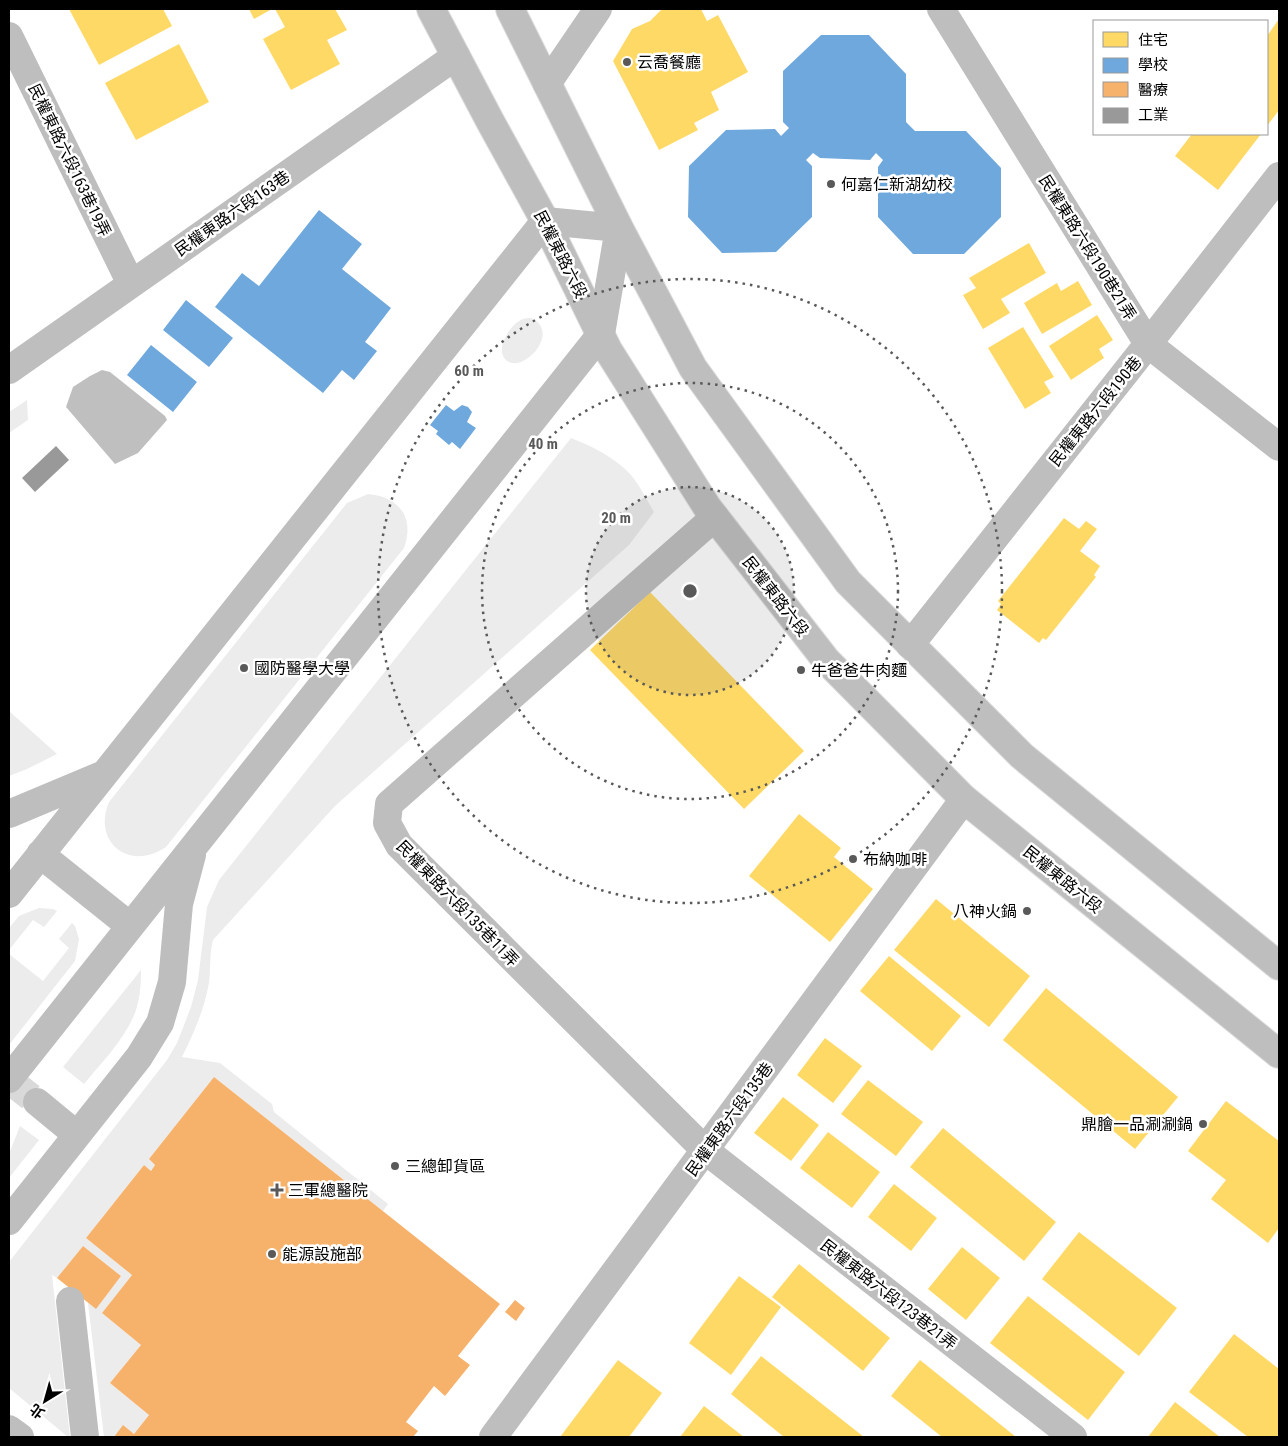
<svg xmlns="http://www.w3.org/2000/svg" width="1288" height="1446" viewBox="0 0 1288 1446" font-family="'Roboto Condensed','Noto Sans TC',sans-serif">
  <style>
    .green { fill: #ececec }
    .water { fill: #bfbfbf }
    .homes { fill: #ffd966 }
    .schools { fill: #6fa8dc }
    .health { fill: #f6b26b }
    .industry { fill: #999 }
    .lines { fill: none; stroke-linecap: round; stroke-linejoin: round }
    .minor-tunnel { stroke: #d9d9d9; stroke-width: 28; stroke-dasharray: 28 14; stroke-linecap: butt }
    .major-casing { stroke: #dbdbdb; stroke-width: 30 }
    .minor { stroke: #bebebe; stroke-width: 28 }
    .major { stroke: #bebebe; stroke-width: 28 }
    .ring { fill: none; stroke: #595959; stroke-width: 2.5; stroke-dasharray: 2.5 5 }
    .poi-dot { fill: #595959; stroke: #fff; stroke-width: 2 }
    .labels { text-anchor: middle; stroke-width: 5; stroke-linejoin: round; paint-order: stroke }
    .poi-label { font-size: 16px; fill: #000; stroke: #fff; text-anchor: start }
    .street-label { font-size: 16px; fill: #000; stroke: #fff }
    .centre { fill: #595959; stroke: #fff; stroke-width: 2.5 }
    .ring-label { font-size: 15px; text-anchor: middle; font-weight: bold; fill: #595959; stroke: #fff; stroke-width: 5; stroke-linejoin: round; paint-order: stroke }
  </style>
  <rect width="100%" height="100%" fill="#fff"/>
  <path class="green" d="M531,318C563,332 521,377 505,359C495,348 511,323 523,319C526,318 528,318 531,318Z
    M27,400L28,420L9,433V412Z
    M571,438C594,447 614,457 631,475C640,486 647,500 654,512L629,545L335,806L213,940C209,955 211,969 209,983C204,1010 194,1033 182,1057L220,1063L272,1104L274,1112L388,1204L383,1211L214,1077L149,1159L155,1165L151,1171L144,1165L86,1238L132,1275L102,1313L141,1345L110,1383L149,1415L134,1434L123,1426L114,1437H104L88,1303L96,1308L121,1276L83,1246L57,1278L52,1275L70,1437H68L9,1388V1262L167,1060L177,1043L191,1007L198,980L207,907L219,880Z
    M368,494C399,497 415,517 404,548L166,847C129,872 92,842 109,802L347,503Z
    M9,711L57,754L27,769L9,776Z
    M39,908L53,909L57,911L44,927L33,920L9,950V928L19,916Z
    M72,923L75,926L79,939L75,961L9,1045V954L43,981L69,948L59,939Z
    M141,970C141,985 140,999 135,1013C124,1040 102,1062 84,1084L63,1067Z
    M20,1126L39,1140L9,1178V1154Z"/>
  <path class="water" d="M102,370L110,372L165,416L167,420L138,453L115,464L66,407L73,387L90,376Z"/>
  <path class="homes" d="M69,9H163L172,26L99,65Z
    M249,9H272L254,19Z
    M275,9H335L347,30L327,40L340,64L291,90L263,39L285,27Z
    M662,9H701L707,21L718,15L748,72L711,92L719,110L694,123L698,130L659,150L613,61L632,29L650,21Z
    M1279,19V110L1267,126V36Z
    M179,44L209,102L136,140L105,83Z
    M1192,134H1261L1218,190L1175,156Z
    M1029,243L1046,273L1001,299L1010,313L983,329L963,295L976,288L969,278Z
    M1078,281L1092,305L1042,334L1024,303L1057,283L1061,291Z
    M1097,315L1113,340L1099,349L1104,358L1071,380L1049,346Z
    M1023,327L1054,377L1044,382L1051,393L1025,409L988,348Z
    M1064,518L1079,529L1086,521L1097,529L1080,551L1100,566L1094,575L1096,577L1046,640L1043,638L1039,643L997,610L1001,604L998,601Z
    M650,592L804,751L744,809L590,650Z
    M799,814L841,848L834,857L873,889L830,942L749,876Z
    M936,899L1030,976L989,1027L894,950Z
    M889,956L961,1016L932,1051L860,991Z
    M1046,988L1178,1097L1135,1149L1003,1040Z
    M825,1038L862,1066L833,1103L797,1075Z
    M868,1080L923,1122L896,1156L841,1114Z
    M783,1097L819,1125L791,1161L754,1133Z
    M1226,1101L1279,1141V1228L1268,1243L1211,1199L1226,1180L1188,1151Z
    M943,1128L1056,1222L1024,1261L910,1167Z
    M828,1132L880,1172L852,1208L800,1168Z
    M894,1184L937,1218L911,1251L868,1217Z
    M1079,1232L1177,1308L1139,1356L1042,1279Z
    M962,1247L1000,1278L966,1320L928,1289Z
    M799,1264L890,1338L863,1371L772,1297Z
    M739,1276L781,1307L731,1375L689,1343Z
    M1028,1296L1125,1372L1088,1420L990,1343Z
    M1234,1334L1279,1369V1437H1248L1189,1392Z
    M761,1356L864,1437H784L731,1394Z
    M618,1360L662,1393L629,1437H560Z
    M920,1360L1016,1437H942L891,1396Z
    M1175,1402L1220,1437H1148Z
    M704,1406L744,1437H680Z"/>
  <path class="schools" d="M821,35H869L906,74V122L915,131H966L1001,168V217L964,254H913L878,217V167L883,160L876,153L870,160L820,158L813,153L806,160L812,166V217L776,252L722,253L688,217L689,166L726,130L775,129L781,136L789,128L783,122V71Z
    M319,210L362,244L342,269L391,308L365,342L377,351L354,380L342,370L323,393L215,307L242,273L259,286Z
    M186,300L233,338L209,367L163,330Z
    M151,345L197,382L173,412L127,375Z
    M446,405L454,411L462,405L468,407L472,412L467,422L476,428L460,449L452,442L449,445L436,434L438,431L430,425Z"/>
  <path class="health" d="M214,1077L500,1304L458,1356L470,1365L445,1396L434,1386L406,1422L418,1431L413,1437H114L123,1425L134,1434L149,1415L110,1383L141,1345L102,1313L132,1275L86,1238L144,1165L151,1171L155,1165L149,1159Z
    M83,1246L121,1276L96,1309L57,1278Z
    M515,1300L525,1308L516,1321L505,1312Z"/>
  <path class="industry" d="M56,446L69,460L35,492L22,478Z"/>
  <g class="lines">
    <path class="minor-tunnel" d="M9,1080L37,1102"/>
    <defs>
      <path id="major" d="M431,9L490,121L545,221L608,350L707,507L826,660L964,799L1279,1054
        M510,9L619,228L693,368L848,582L1022,756L1279,966"/>
    </defs>
    <use href="#major" class="major-casing"/>
    <path class="minor" d="M941,9L1148,344L1279,447
      M9,36L131,284
      M547,84L598,9
      M9,370L456,56
      M715,517L389,804L387,823L399,845L706,1151L1073,1437
      M910,645L1148,344L1279,176
      M9,814L102,775
      M40,854L130,926
      M9,894L545,221L619,228L601,334L9,1079
      M37,1102L77,1135
      M9,1221L139,1057L160,1023L172,982L179,904L192,855
      M70,1301L85,1437
      M9,1429L20,1437
      M493,1437L964,799"/>
    <use href="#major" class="major"/>
  </g>
  <circle cx="690" cy="591" r="104" fill="#595959" fill-opacity=".12"/>
  <g class="ring">
    <circle cx="690" cy="591" r="104"/>
    <circle cx="690" cy="591" r="208"/>
    <circle cx="690" cy="591" r="312"/>
  </g>
  <g class="poi-dot">
    <circle cx="627" cy="62" r="5"/>
    <circle cx="831" cy="184" r="5"/>
    <circle cx="244" cy="668" r="5"/>
    <circle cx="801" cy="670" r="5"/>
    <circle cx="853" cy="859" r="5"/>
    <circle cx="1027" cy="911" r="5"/>
    <circle cx="1203" cy="1124" r="5"/>
    <circle cx="395" cy="1166" r="5"/>
    <path d="M274.5 1182.5h5v5h5v5h-5v5h-5v-5h-5v-5h5z"/>
    <circle cx="272" cy="1254" r="5"/>
  </g>
  <g class="labels">
    <g class="poi-label">
      <text x="637" y="68">云喬餐廳</text>
      <text x="841" y="190">何嘉仁新湖幼校</text>
      <text x="254" y="674">國防醫學大學</text>
      <text x="811" y="676">牛爸爸牛肉麵</text>
      <text x="863" y="865">布納咖啡</text>
      <text x="1017" y="917" text-anchor="end">八神火鍋</text>
      <text x="1193" y="1130" text-anchor="end">鼎膾一品涮涮鍋</text>
      <text x="405" y="1172">三總卸貨區</text>
      <text x="288" y="1196">三軍總醫院</text>
      <text x="282" y="1260">能源設施部</text>
    </g>
    <g class="street-label">
      <text transform="translate(70 160) rotate(64)" y="6">民權東路六段163巷19弄</text>
      <text transform="translate(232 213) rotate(-35)" y="6">民權東路六段163巷</text>
      <text transform="translate(1088 247) rotate(58)" y="6">民權東路六段190巷21弄</text>
      <text transform="translate(561 254) rotate(63)" y="6">民權東路六段</text>
      <text transform="translate(1095 411) rotate(-51)" y="6">民權東路六段190巷</text>
      <text transform="translate(776 596) rotate(52)" y="6">民權東路六段</text>
      <text transform="translate(1063 879) rotate(39)" y="6">民權東路六段</text>
      <text transform="translate(458 903) rotate(46)" y="6">民權東路六段135巷11弄</text>
      <text transform="translate(729 1119) rotate(-54)" y="6">民權東路六段135巷</text>
      <text transform="translate(889 1294) rotate(38)" y="6">民權東路六段123巷21弄</text>
    </g>
  </g>
  <circle cx="690" cy="591" r="8" class="centre"/>
  <g class="ring-label">
    <text x="469" y="376">60 m</text>
    <text x="543" y="449">40 m</text>
    <text x="616" y="523">20 m</text>
  </g>
  <rect width="1288" height="1446" fill="none" stroke="#000000" stroke-width="20"/>
  <rect x="1093" y="20" width="175" height="115" fill="#ffffff" stroke="#999999"/>
  <rect x="1103" y="32" width="25" height="15" fill="#ffd966" stroke="#999999"/>
  <text x="1138" y="45" font-size="15" fill="#000000">住宅</text>
  <rect x="1103" y="58" width="25" height="15" fill="#6fa8dc" stroke="#999999"/>
  <text x="1138" y="70" font-size="15" fill="#000000">學校</text>
  <rect x="1103" y="82" width="25" height="15" fill="#f6b26b" stroke="#999999"/>
  <text x="1138" y="95" font-size="15" fill="#000000">醫療</text>
  <rect x="1103" y="108" width="25" height="15" fill="#999999" stroke="#999999"/>
  <text x="1138" y="120" font-size="15" fill="#000000">工業</text>
  <g transform="translate(45 1401) rotate(217)" stroke="#ffffff" stroke-width="4" paint-order="stroke">
  <path d="M0-4L9 19L0 12L-9 19Z" fill="#000000"/>
  <text y="-8" font-size="14" font-weight="bold" text-anchor="middle" fill="#000000">北</text>
  </g>
</svg>
